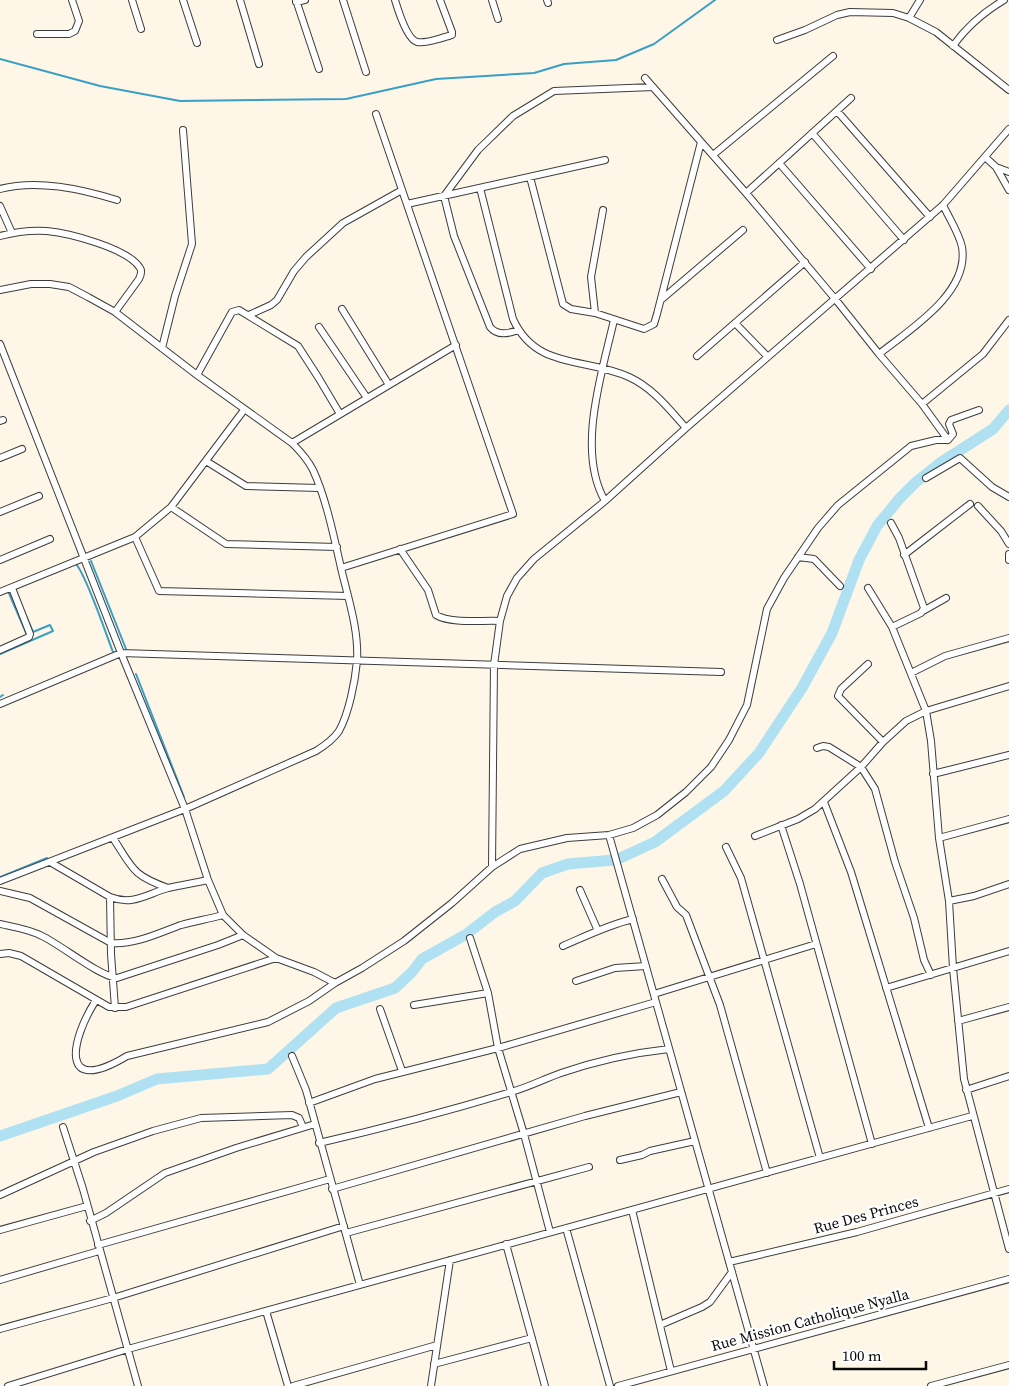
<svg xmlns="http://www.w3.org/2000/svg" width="1009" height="1386" viewBox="0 0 1009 1386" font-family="'Source Serif 4',serif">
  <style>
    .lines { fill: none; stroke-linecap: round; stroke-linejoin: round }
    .stream { stroke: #3a9fc6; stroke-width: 2 }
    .river { stroke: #b0e1f3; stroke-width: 11 }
    .minor-casing { stroke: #3d3d3d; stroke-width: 8 }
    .minor { stroke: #fff; stroke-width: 6 }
    .labels { text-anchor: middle; stroke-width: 5; stroke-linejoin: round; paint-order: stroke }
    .street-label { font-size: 15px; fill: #0a0a0a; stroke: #fff }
  </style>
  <rect width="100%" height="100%" fill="#fef7e8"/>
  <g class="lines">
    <path class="stream" d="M0,59L100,86L180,101L346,99L436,79L534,73L564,64L616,60L654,44L715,0
      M91,561L126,649
      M75,563C85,571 107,637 113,652
      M8,591L27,635
      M0,654L53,631L50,625L33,632L26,616
      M136,674L184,797
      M0,697L3,695
      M0,877L47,858"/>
    <path class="river" d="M618,859L655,842L724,791L759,753L802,688L832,633L859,560L877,526L900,498L915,483L940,463L993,429L1009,410
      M469,932L495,912L515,901L542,873L568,864L614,860
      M0,1136L117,1096L157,1079L268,1069L336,1008L395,988L412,972L422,959L465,935"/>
    <defs>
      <path id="minor" d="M132,0L141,29
        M183,0L197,43
        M240,0L259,64
        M296,0L319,69
        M343,0L366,72
        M395,0C398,10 407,39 417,42C426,44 440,38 449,36L452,35V32L440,0
        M492,0L498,19
        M547,0L548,3
        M296,2L305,0
        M909,18L920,0
        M37,34H69L75,31L79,21L72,0
        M777,40L805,30L837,15L850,12L893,13L909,18L936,32L1009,90
        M953,46C967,26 984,12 1004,0
        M645,78L746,193L836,300L879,354L922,404L948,440
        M837,111L930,217
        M812,133L904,240
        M713,155L833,56
        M985,157L996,167L1009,172
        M779,163L871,269
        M996,167L1009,190
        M530,177L563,304L571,309L595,313L644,329L654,324L657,314L701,142
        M480,188L513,319C536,370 585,357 629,377C653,388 669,409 686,428
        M0,189C37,179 81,189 117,200
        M746,193L851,98
        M407,204L605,160
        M0,206L12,233
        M0,236C15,232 31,230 47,231C68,233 128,248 140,268C142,271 141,275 139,279L115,312
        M0,290L31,284H50L69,287L88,297L115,312L197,375L292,443C300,451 308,460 313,470C326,498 334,537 341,568C348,598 359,630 357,661C355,682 349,713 339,731C333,740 324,746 316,751L185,809L0,881
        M662,299L743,230
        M342,309L389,385
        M595,313L591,277L603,210
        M249,315L271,305L277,300L294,271L306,257L343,223L402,190
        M735,323L768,357
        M319,327L367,398
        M518,330C508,334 497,336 490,327L454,236L444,196L478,150L513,116L554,91L653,87
        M0,344L121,653L185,809L208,880L223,915L243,935L276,958L314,972L335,983
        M162,348L175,296L192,244L183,130
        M879,354C909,330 970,293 962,247C959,233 949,218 943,205
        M697,356L805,262
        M197,375L232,312L239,310L298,346L318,377L340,414
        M922,404L983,354L1009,320
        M0,421L3,420
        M292,443L456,345
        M0,458L22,449
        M206,461L246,486L319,488
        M926,478L960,458L992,487L1009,497
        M605,501C576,451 602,373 614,320
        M978,506L1001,531L1009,544
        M171,507L226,544L337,547
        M0,512L39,496
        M891,523L899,538L924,608L921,613L892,627
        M135,537L159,591L348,596
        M400,549L428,590L436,615C451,624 482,620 500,621
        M1009,554V560
        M904,555L970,504
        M798,557L814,559L840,586
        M0,560L50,539
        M341,568L513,514L376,114
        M868,588L892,627L926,711L931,741L939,838L949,901L953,968L964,1079L1009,1249
        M0,592L135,537L171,507L244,410
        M923,611L946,598
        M0,650L29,637L30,634L12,588
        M868,664L841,689L838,696L883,742
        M911,673L945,656L1009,638
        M0,704L121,653L721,672
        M817,748L823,746L829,747L861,767L875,789L895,862L914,918L924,960L931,975
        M933,774L1009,755
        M824,802L851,872L929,1128
        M781,825L800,884L872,1144
        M609,835L764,1386
        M755,836L798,819L815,809L861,767L883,742L906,721L926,711L1009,686
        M113,838C133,869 132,875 168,888
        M939,838L1009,819
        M726,847L741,878L820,1158
        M50,862L110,897C133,906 147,894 168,888C181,885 195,883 208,880
        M492,867L494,665L500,621L507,596L517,578L534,559L605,501L686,428L943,205L1009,129
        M662,879L677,907L686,915L720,1005L767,1173
        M580,890L598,931
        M0,891L30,898L111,943C135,945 159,933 181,925C195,921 209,919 223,915
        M110,897L111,954L115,1008
        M949,901L974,896L1009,884
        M0,924C14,927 29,929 42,936C61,945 99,976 117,978L218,945L243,935
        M470,938L488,993L498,1048L524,1134L550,1232
        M563,946C586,936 608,925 633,919
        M0,954L9,953L21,956L109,1007H126L276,958
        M576,981L615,968L646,966
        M886,988L1009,951
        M654,994L816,944
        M96,1000C70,1041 59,1097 127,1056L268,1022L309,1001L335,983L362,968L404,941L452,903L492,867L520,849L567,838L609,835L633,828L657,815L686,792L711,767L729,740L747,705L767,609L784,578L818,528L838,505L911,446L936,440H948L953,434L949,424L951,420L979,410
        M414,1005L488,993
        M380,1009L402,1071
        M958,1021L1009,1007
        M292,1056L306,1090L360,1285
        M966,1090L1009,1076
        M309,1103L375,1079L498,1048L656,1002
        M63,1127L83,1189L138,1386
        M319,1143C384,1128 448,1111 511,1092C529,1087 544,1079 561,1073C596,1061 632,1053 669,1049
        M620,1160L642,1155L650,1151L695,1141
        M332,1189L585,1116L681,1092
        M0,1195L94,1152L153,1131L201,1118L292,1115L299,1118L303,1127
        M632,1210L671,1371
        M90,1221L106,1213L165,1173L236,1148L315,1124
        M566,1228L610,1386
        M0,1230L87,1206
        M346,1233L589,1167
        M506,1244L545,1386
        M98,1245L330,1179
        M729,1262L857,1232L1009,1189
        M0,1280L99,1251
        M266,1311L288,1386
        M660,1325L702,1307L710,1302L732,1272
        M0,1329L113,1298L344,1226
        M434,1364L532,1338
        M8,1386L128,1349L972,1116
        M293,1386L437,1345
        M431,1386L450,1260
        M618,1386L1009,1279
        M931,1386L1009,1365"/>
    </defs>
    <use href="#minor" class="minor-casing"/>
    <use href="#minor" class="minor"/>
  </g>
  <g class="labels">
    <g class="street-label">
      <text transform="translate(866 1215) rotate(-15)" y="5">Rue Des Princes</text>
      <text transform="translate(810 1320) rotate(-15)" y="5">Rue Mission Catholique Nyalla</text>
    </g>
  </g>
  <path d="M834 1361v8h92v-8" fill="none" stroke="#0a0a0a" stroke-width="2.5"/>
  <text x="842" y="1361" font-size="15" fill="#0a0a0a" stroke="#ffffff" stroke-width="4" paint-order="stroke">100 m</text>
</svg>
